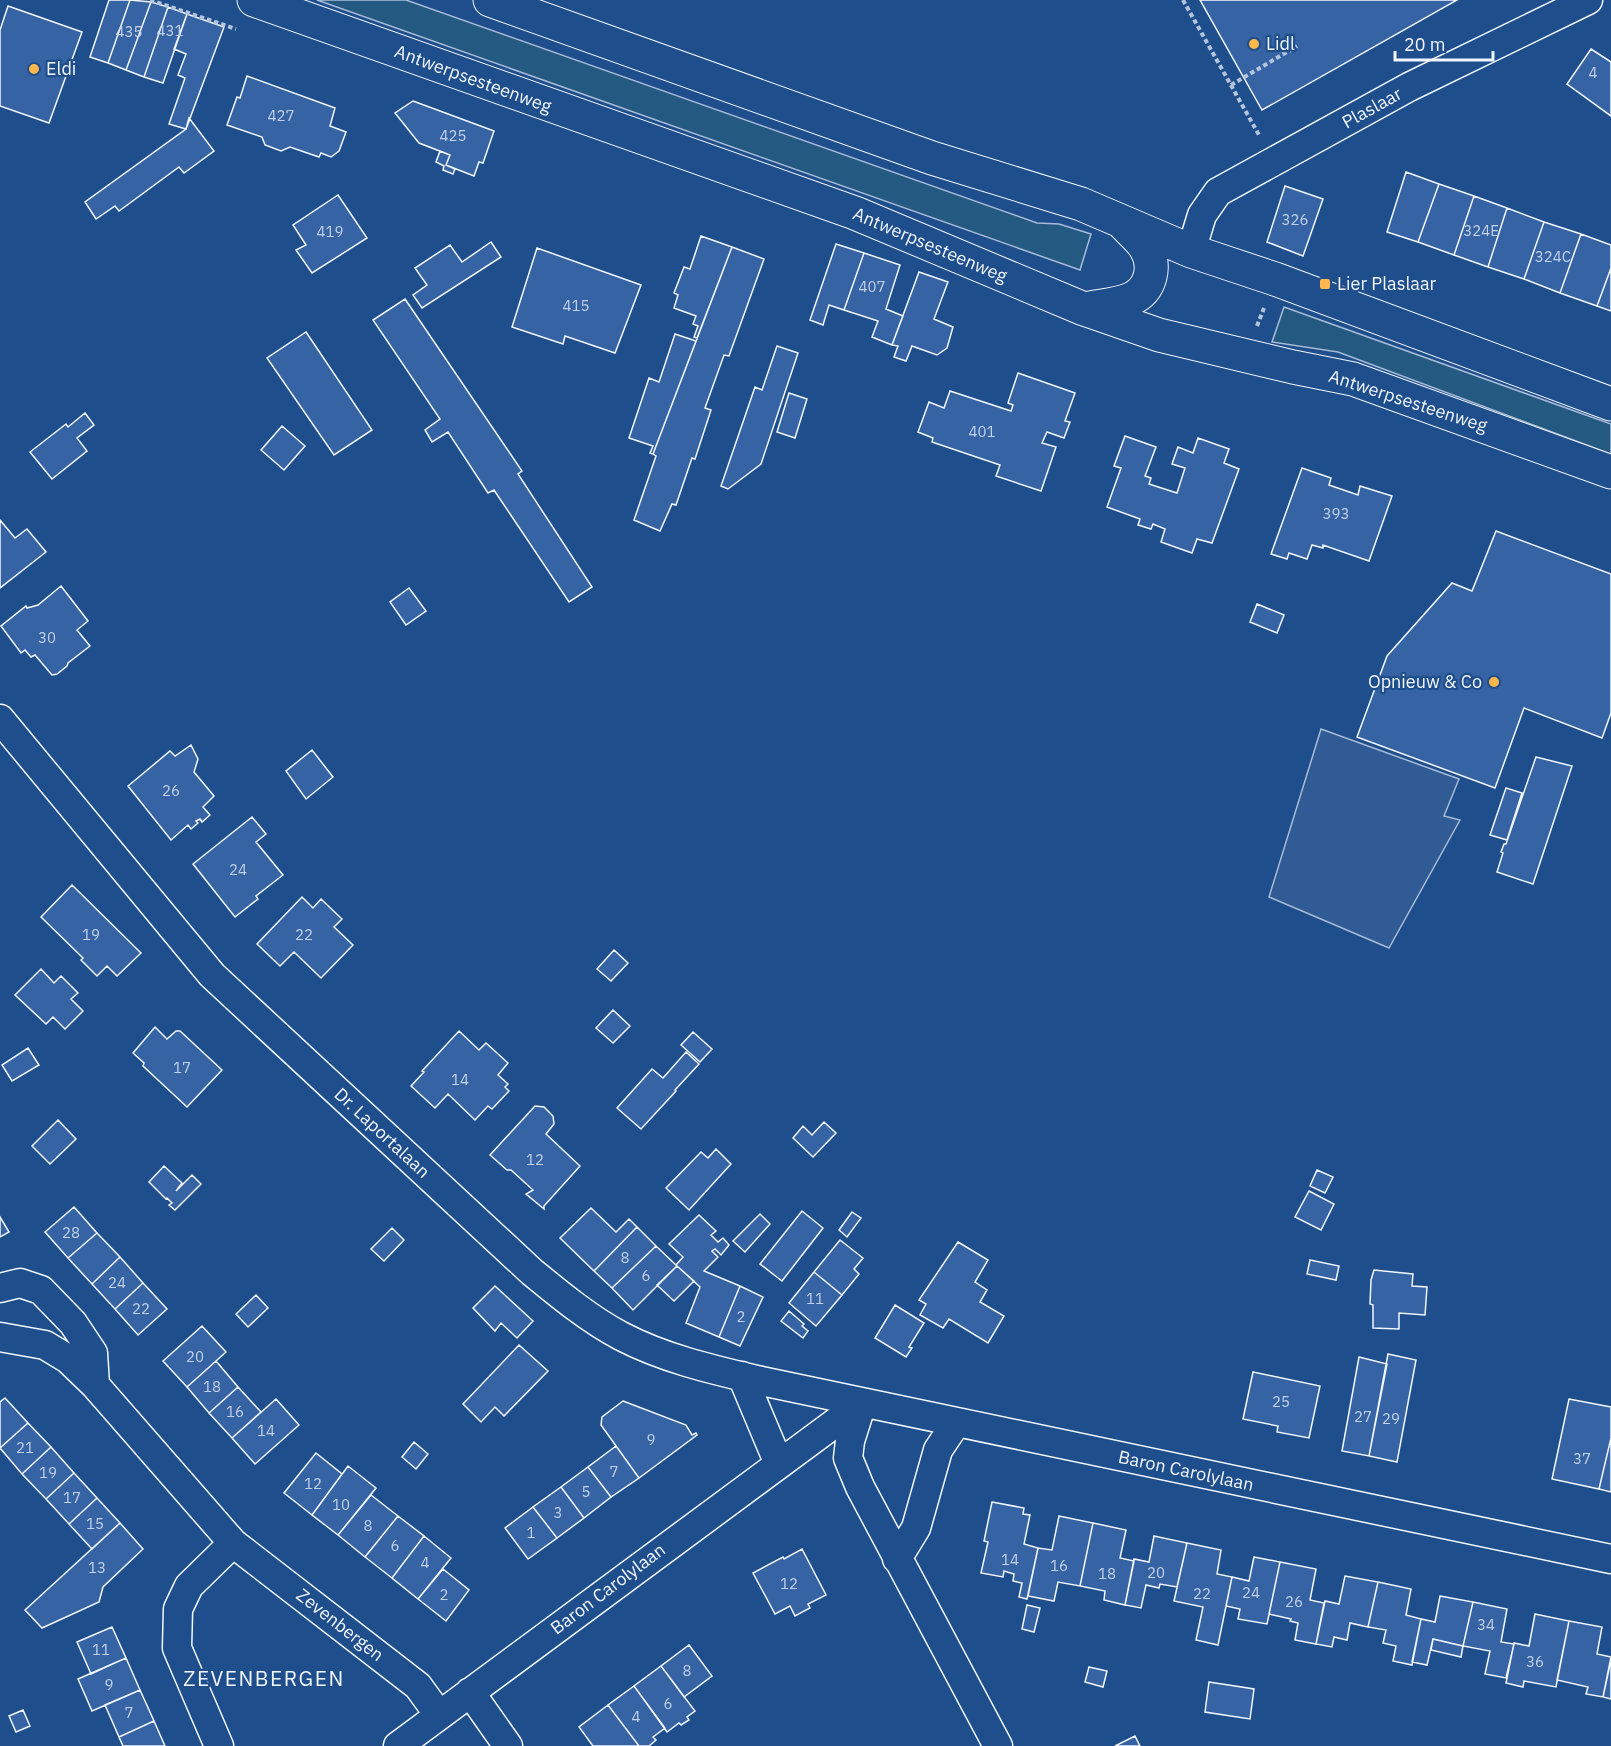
<svg xmlns="http://www.w3.org/2000/svg" width="1611" height="1746" viewBox="0 0 1611 1746" font-family="'IBM Plex Sans',sans-serif">
  <style>
    .green { fill: #245a82; stroke: #a8bbd7; stroke-width: 1.5 }
    .parking { fill: #305b95; stroke: #a8bbd7; stroke-width: 1.5 }
    .building { fill: #3563a3; stroke: #f2f6ff; stroke-width: 1.5 }
    .lines { fill: none; stroke-linecap: round; stroke-linejoin: round }
    .minor-casing { stroke: #f2f6ff; stroke-width: 31 }
    .primary-casing { stroke: #f2f6ff; stroke-width: 35 }
    .path { stroke: #b3c4dc; stroke-width: 4; stroke-dasharray: 4.5 3; stroke-linecap: butt }
    .minor { stroke: #1f4e8c; stroke-width: 28 }
    .primary { stroke: #1f4e8c; stroke-width: 33 }
    .poi-dot { fill: #ffb74d; stroke: #1f4e8c; stroke-width: 2 }
    .labels { text-anchor: middle; stroke-width: 4.5; stroke-linejoin: round; paint-order: stroke }
    .number-label { font-size: 15px; fill: #c3d1e8 }
    .poi-label { font-size: 18px; fill: #f2f6ff; stroke: #1f4e8c; text-anchor: start }
    .street-label { font-size: 18px; fill: #f2f6ff; stroke: #1f4e8c }
    .quarter-label { font-size: 21px; letter-spacing: 1.5px; fill: #f2f6ff; stroke: #1f4e8c }
  </style>
  <rect width="100%" height="100%" fill="#1f4e8c"/>
  <path class="green" d="M317,0H406L1037,223L1059,224L1091,234L1080,270Z
    M1284,307L1611,424V454L1338,352L1272,342Z"/>
  <path class="parking" d="M1321,729L1459,779L1444,816L1460,820L1389,948L1269,897Z"/>
  <path class="building" d="M109,0H130L108,63L90,57Z
    M130,0L151,2L126,70L108,63Z
    M1200,0H1457L1262,110Z
    M151,2L168,7L144,77L126,70Z
    M8,6L82,32L49,123L0,106V30Z
    M168,7L187,14L163,83L144,77Z
    M187,14L224,27L186,129L169,124L185,78L178,75L186,54L174,49Z
    M1591,49L1611,62V116L1567,84Z
    M247,76L335,108L330,126L346,132L339,151L331,157L321,153L319,157L290,147L281,151L265,145L262,137L227,125L237,97L240,98Z
    M413,101L494,131L483,163L479,162L474,176L446,165L450,155L419,143L395,113Z
    M189,118L214,151L184,173L179,167L119,211L115,206L96,219L85,202L186,129Z
    M440,151L450,155L446,165L455,169L453,174L443,170L444,166L436,162Z
    M1406,172L1439,184L1418,242L1387,232Z
    M1439,184L1474,196L1454,255L1418,242Z
    M1285,186L1323,199L1303,256L1267,242Z
    M338,195L367,238L312,273L296,250L306,245L293,225Z
    M1474,196L1507,208L1488,267L1454,255Z
    M1507,208L1544,222L1524,279L1488,267Z
    M1544,222L1581,234L1560,293L1524,279Z
    M1581,234L1611,245V268L1597,306L1560,293Z
    M701,236L732,247L697,338L694,337L698,326L693,324L696,316L674,308L678,295L674,293L684,267L690,269Z
    M491,242L501,257L422,308L413,295L427,285L415,268L450,245L462,262Z
    M836,244L864,253L844,310L829,305L823,325L810,320Z
    M732,247L764,259L729,356L724,355L705,408L711,410L695,459L692,458L676,505L672,504L660,531L634,520L656,456L653,454Z
    M537,248L641,285L615,353L565,336L563,344L512,327Z
    M864,253L900,265L886,309L903,316L892,345L872,337L878,321L844,310Z
    M1611,268V311L1597,306Z
    M919,272L948,282L934,319L953,327L947,348L937,355L912,346L906,361L894,357L898,346L892,345Z
    M405,299L522,471L518,474L592,587L569,602L494,490L488,493L448,432L432,442L425,430L440,419L373,320Z
    M306,332L372,430L334,455L267,358Z
    M675,334L696,341L653,454L650,453L653,446L629,438L649,378L659,382Z
    M777,346L798,353L761,464L728,489L721,486L755,387L762,390Z
    M1018,373L1075,393L1065,421L1070,422L1064,438L1047,432L1042,443L1056,447L1041,491L996,476L1000,465L932,442L933,438L918,432L929,402L944,408L950,391L1011,411L1013,405L1008,403Z
    M789,393L807,399L795,438L777,432Z
    M85,413L94,425L77,438L87,451L52,479L30,452L66,424L68,427Z
    M282,426L305,446L284,470L261,450Z
    M1125,436L1156,447L1145,476L1151,478L1149,484L1177,493L1185,468L1172,464L1178,447L1193,453L1198,438L1229,449L1224,463L1239,469L1212,543L1197,539L1192,553L1161,542L1165,529L1153,524L1151,529L1138,525L1140,519L1107,507L1121,468L1114,466Z
    M1302,468L1331,478L1329,485L1358,495L1360,486L1392,496L1369,561L1323,545V548L1312,545L1307,559L1289,553L1287,559L1271,554Z
    M0,520L15,538L27,529L46,552L0,588Z
    M1496,531L1611,574V713L1602,738L1524,708L1495,788L1357,737L1387,656L1452,583L1472,591Z
    M61,586L88,621L77,630L90,646L68,663L67,666L57,674L52,675L35,655L31,657L25,650L21,653L1,626L26,606L27,608L38,605Z
    M409,588L426,611L406,625L390,602Z
    M1257,604L1284,615L1277,633L1250,622Z
    M191,745L198,759L194,772L214,796L203,807L210,815L202,822L200,819L196,821L198,823L191,829L188,825L171,840L128,786L170,751L175,756Z
    M312,750L333,777L306,799L286,771Z
    M1536,757L1572,766L1533,884L1497,872L1503,853L1501,852L1504,844H1506Z
    M1506,788L1522,793L1507,840L1490,835Z
    M252,817L266,834L256,842L283,875L256,896L258,899L235,917L193,864Z
    M72,885L141,953L117,976L107,966L97,976L81,960L83,958L41,917Z
    M302,897L313,908L321,899L342,919L334,927L353,945L321,978L294,952L280,966L257,944Z
    M614,950L628,963L611,981L597,969Z
    M41,969L54,983L61,976L78,993L71,999L83,1011L65,1029L53,1017L46,1024L15,995Z
    M613,1010L630,1026L613,1043L596,1028Z
    M155,1027L167,1039L176,1031H180L222,1070L187,1107L143,1066L144,1063L133,1053Z
    M459,1031L479,1050L486,1043L508,1063L498,1075L508,1084L505,1087L509,1091L492,1109L488,1106L475,1120L448,1094L435,1108L411,1086L424,1072L422,1071Z
    M693,1032L712,1049L700,1062L681,1045Z
    M28,1048L39,1065L12,1081L2,1065Z
    M686,1052L699,1064L675,1090L676,1091L641,1129L617,1108L652,1069L663,1078Z
    M535,1106L544,1107L553,1116L554,1124L546,1134L580,1166L544,1206V1209L526,1194L533,1190L511,1170H507L490,1155Z
    M58,1120L76,1139L50,1164L32,1146Z
    M824,1122L836,1133L813,1157L793,1138L803,1126L812,1135Z
    M716,1149L731,1164L689,1210L666,1188L701,1152L708,1158Z
    M164,1166L182,1183L176,1191L192,1175L201,1184L175,1210L169,1205L172,1203L167,1198L166,1199L149,1182Z
    M1317,1170L1333,1177L1325,1193L1310,1186Z
    M1309,1191L1334,1204L1321,1230L1295,1217Z
    M74,1207L97,1233L68,1258L45,1232Z
    M591,1208L616,1232L629,1219L637,1227L594,1271L560,1238Z
    M802,1211L823,1228L782,1281L760,1264Z
    M852,1212L861,1218L847,1237L839,1230Z
    M760,1214L770,1224L745,1252L733,1241Z
    M699,1215L716,1231L711,1235L718,1242L723,1238L729,1245L721,1255L715,1249L712,1251L718,1257L704,1271L740,1286L719,1337L686,1323L700,1287L676,1265L683,1257L669,1244Z
    M0,1217L9,1232L0,1237Z
    M637,1227L656,1246L612,1288L594,1271Z
    M392,1228L404,1240L384,1261L371,1249Z
    M97,1233L120,1257L92,1284L68,1258Z
    M840,1240L863,1258L854,1269L859,1274L842,1295L814,1272Z
    M958,1242L988,1260L975,1282L987,1290L980,1302L1004,1316L988,1343L949,1319L943,1328L920,1315L926,1304L919,1300Z
    M656,1246L677,1266L633,1310L612,1288Z
    M120,1257L143,1283L115,1309L92,1284Z
    M1310,1260L1339,1266L1336,1280L1307,1274Z
    M677,1266L694,1281L674,1301L657,1285Z
    M1374,1270L1413,1274L1412,1286L1427,1287L1425,1315L1399,1313V1329L1373,1328V1305L1370,1304L1371,1280Z
    M814,1272L842,1295L816,1326L789,1303Z
    M143,1283L167,1309L138,1335L115,1309Z
    M495,1286L533,1321L517,1338L501,1323L495,1331L473,1308Z
    M740,1286L763,1297L740,1346L719,1337Z
    M256,1295L268,1308L248,1327L236,1314Z
    M895,1305L924,1323L909,1347L912,1348L906,1357L875,1338Z
    M789,1311L804,1324L802,1326L808,1331L803,1338L781,1321Z
    M202,1326L226,1352L187,1387L163,1361Z
    M519,1345L548,1371L504,1416L495,1407L481,1422L463,1404Z
    M1388,1354L1416,1360L1397,1462L1369,1456Z
    M1359,1357L1387,1364L1369,1456L1342,1451Z
    M216,1361L238,1387L209,1413L187,1387Z
    M1253,1372L1320,1386L1309,1438L1277,1432L1278,1426L1243,1419Z
    M238,1387L261,1412L232,1438L209,1413Z
    M5,1398L28,1423L0,1448V1402Z
    M276,1399L299,1425L255,1464L232,1438Z
    M1569,1399L1611,1407V1438L1599,1489L1552,1479Z
    M623,1401L686,1425L692,1435L696,1433L697,1435L639,1478L601,1425L602,1417Z
    M28,1423L51,1447L22,1474L0,1448Z
    M1611,1438V1492L1599,1489Z
    M414,1442L428,1454L416,1469L402,1457Z
    M616,1446L639,1478L611,1497L588,1467Z
    M51,1447L74,1473L46,1499L22,1474Z
    M316,1453L342,1474L312,1515L284,1493Z
    M348,1466L376,1488L338,1535L312,1515Z
    M588,1467L611,1497L584,1518L561,1487Z
    M74,1473L97,1498L69,1524L46,1499Z
    M561,1487L584,1518L557,1538L533,1507Z
    M371,1495L398,1516L365,1557L338,1535Z
    M97,1498L120,1523L92,1549L69,1524Z
    M992,1502L1024,1508L1023,1514L1030,1515L1024,1544L1038,1548L1027,1599L1019,1597L1022,1583L1013,1581L1014,1574L1004,1571L1003,1577L981,1573L988,1542L984,1541Z
    M533,1507L557,1538L528,1559L505,1528Z
    M398,1516L424,1536L392,1578L365,1557Z
    M1059,1516L1093,1523L1080,1586L1058,1582L1054,1601L1028,1596L1038,1548L1052,1550Z
    M120,1523L143,1549L103,1587L99,1602L42,1628L25,1610Z
    M1093,1523L1126,1530L1120,1558L1134,1561L1125,1605L1104,1600L1105,1591L1080,1586Z
    M424,1536L451,1558L418,1599L392,1578Z
    M1154,1536L1187,1543L1177,1587L1160,1584L1159,1588L1146,1585L1141,1608L1125,1605L1134,1559L1149,1562Z
    M1187,1543L1221,1550L1217,1574L1232,1577L1218,1645L1196,1640L1203,1607L1174,1601Z
    M802,1549L826,1595L808,1604L810,1608L795,1616L790,1606L775,1614L753,1573L783,1557L784,1559Z
    M1254,1557L1280,1562L1267,1624L1238,1619L1240,1609L1226,1606L1232,1577L1249,1581Z
    M1280,1562L1316,1569L1310,1600L1324,1603L1316,1644L1295,1640L1298,1623L1290,1621L1291,1619L1269,1614Z
    M443,1569L469,1590L446,1621L418,1599Z
    M1345,1576L1378,1582L1368,1627L1350,1623L1347,1640L1334,1637L1332,1647L1316,1644L1325,1601L1339,1604Z
    M1378,1582L1411,1589L1406,1615L1421,1619L1412,1665L1393,1661L1396,1646L1383,1643L1386,1630L1368,1627Z
    M1440,1596L1473,1602L1463,1646L1433,1639L1427,1665L1412,1662L1421,1619L1435,1622Z
    M1473,1602L1507,1609L1501,1642L1514,1644L1506,1678L1485,1674L1490,1651L1463,1646Z
    M1027,1605L1040,1608L1034,1632L1022,1629Z
    M1535,1614L1569,1621L1556,1687L1524,1681L1523,1687L1506,1683L1514,1643L1529,1646Z
    M1569,1621L1602,1627L1597,1654L1611,1657L1603,1697L1586,1694L1588,1687L1557,1680Z
    M112,1627L126,1658L91,1674L77,1642Z
    M1433,1639L1463,1646L1461,1657L1431,1650Z
    M689,1645L712,1676L684,1697L661,1666Z
    M126,1658L140,1690L92,1711L78,1679Z
    M1611,1660V1699L1603,1697Z
    M661,1666L695,1711L687,1717L689,1720L681,1725L679,1723L667,1732L634,1686Z
    M1089,1667L1107,1671L1103,1687L1085,1682Z
    M1209,1682L1254,1689L1250,1719L1205,1712Z
    M634,1686L665,1728L653,1737L656,1740L649,1746H639L608,1705Z
    M140,1690L154,1721L119,1737L105,1705Z
    M608,1705L639,1746H593L579,1727Z
    M23,1710L30,1726L16,1732L9,1716Z
    M154,1721L165,1746H123L119,1737Z
    M1135,1736L1140,1746H1115Z"/>
  <g class="lines">
    <defs>
      <path id="minor" d="M1191,251L1202,215L1218,192L1409,87L1588,0
        M0,719L212,975L532,1272C560,1295 589,1319 621,1336C665,1359 714,1370 761,1381L1611,1559
        M0,1288L20,1283L41,1290L73,1323L93,1353L95,1385
        M0,1337L45,1345L68,1359L95,1385L233,1543L418,1686L439,1715
        M742,1376L779,1464
        M862,1403L850,1441L848,1458L860,1487L998,1746
        M897,1559L916,1528L938,1450L956,1423
        M470,1692L508,1746
        M219,1746L177,1648L178,1609L189,1586L233,1543
        M398,1746L862,1403"/>
      <path id="primary" d="M254,0L855,213L1084,309L1159,335L1293,367L1353,379L1611,472
        M490,0L932,158L1081,204L1191,251L1275,279L1611,404
        M1084,309C1099,306 1117,305 1131,299C1151,290 1157,266 1145,247C1140,239 1130,231 1123,223"/>
    </defs>
    <use href="#minor" class="minor-casing"/>
    <use href="#primary" class="primary-casing"/>
    <path class="path" d="M150,0L236,29
      M1183,0L1259,135
      M1231,85L1297,46
      M1257,326L1264,308"/>
    <use href="#minor" class="minor"/>
    <use href="#primary" class="primary"/>
  </g>
  <g class="poi-dot">
    <circle cx="1254" cy="44" r="6"/>
    <circle cx="34" cy="69" r="6"/>
    <rect x="1319" y="278" width="12" height="12" rx="3"/>
    <circle cx="1494" cy="682" r="6"/>
  </g>
  <g class="labels">
    <g class="number-label">
      <text x="170" y="36">431</text>
      <text x="129" y="37">435</text>
      <text x="1593" y="78">4</text>
      <text x="281" y="121">427</text>
      <text x="453" y="141">425</text>
      <text x="1295" y="225">326</text>
      <text x="1481" y="236">324E</text>
      <text x="330" y="237">419</text>
      <text x="1553" y="262">324C</text>
      <text x="872" y="292">407</text>
      <text x="576" y="311">415</text>
      <text x="982" y="437">401</text>
      <text x="1336" y="519">393</text>
      <text x="47" y="643">30</text>
      <text x="171" y="796">26</text>
      <text x="238" y="875">24</text>
      <text x="91" y="940">19</text>
      <text x="304" y="940">22</text>
      <text x="182" y="1073">17</text>
      <text x="460" y="1085">14</text>
      <text x="535" y="1165">12</text>
      <text x="71" y="1238">28</text>
      <text x="625" y="1263">8</text>
      <text x="646" y="1281">6</text>
      <text x="117" y="1288">24</text>
      <text x="815" y="1304">11</text>
      <text x="141" y="1314">22</text>
      <text x="741" y="1322">2</text>
      <text x="195" y="1362">20</text>
      <text x="212" y="1392">18</text>
      <text x="1281" y="1407">25</text>
      <text x="235" y="1417">16</text>
      <text x="1363" y="1422">27</text>
      <text x="1391" y="1424">29</text>
      <text x="266" y="1436">14</text>
      <text x="651" y="1445">9</text>
      <text x="25" y="1453">21</text>
      <text x="1582" y="1464">37</text>
      <text x="614" y="1477">7</text>
      <text x="48" y="1478">19</text>
      <text x="313" y="1489">12</text>
      <text x="586" y="1497">5</text>
      <text x="72" y="1503">17</text>
      <text x="341" y="1510">10</text>
      <text x="558" y="1518">3</text>
      <text x="95" y="1529">15</text>
      <text x="368" y="1531">8</text>
      <text x="531" y="1538">1</text>
      <text x="395" y="1551">6</text>
      <text x="1010" y="1565">14</text>
      <text x="425" y="1568">4</text>
      <text x="1059" y="1571">16</text>
      <text x="97" y="1573">13</text>
      <text x="1156" y="1578">20</text>
      <text x="1107" y="1579">18</text>
      <text x="789" y="1589">12</text>
      <text x="1251" y="1598">24</text>
      <text x="1202" y="1599">22</text>
      <text x="444" y="1600">2</text>
      <text x="1294" y="1607">26</text>
      <text x="1486" y="1630">34</text>
      <text x="101" y="1655">11</text>
      <text x="1535" y="1667">36</text>
      <text x="687" y="1676">8</text>
      <text x="109" y="1690">9</text>
      <text x="668" y="1709">6</text>
      <text x="129" y="1718">7</text>
      <text x="636" y="1722">4</text>
    </g>
    <g class="poi-label">
      <text x="1266" y="50">Lidl</text>
      <text x="46" y="75">Eldi</text>
      <text x="1337" y="290">Lier Plaslaar</text>
      <text x="1482" y="688" text-anchor="end">Opnieuw &amp; Co</text>
    </g>
    <g class="street-label">
      <text transform="translate(473 79) rotate(20)" y="6">Antwerpsesteenweg</text>
      <text transform="translate(1372 108) rotate(-29)" y="6">Plaslaar</text>
      <text transform="translate(930 245) rotate(23)" y="6">Antwerpsesteenweg</text>
      <text transform="translate(1408 401) rotate(18)" y="6">Antwerpsesteenweg</text>
      <text transform="translate(382 1133) rotate(43)" y="6">Dr. Laportalaan</text>
      <text transform="translate(1186 1471) rotate(12)" y="6">Baron Carolylaan</text>
      <text transform="translate(608 1589) rotate(-37)" y="6">Baron Carolylaan</text>
      <text transform="translate(340 1625) rotate(38)" y="6">Zevenbergen</text>
    </g>
    <g class="quarter-label">
      <text x="264" y="1686">ZEVENBERGEN</text>
    </g>
  </g>
  <path d="M1395 51v9h98v-9" fill="none" stroke="#f2f6ff" stroke-width="3"/>
  <text x="1404" y="51" font-size="18" fill="#f2f6ff" stroke="#1f4e8c" stroke-width="4.5" paint-order="stroke">20 m</text>
</svg>
